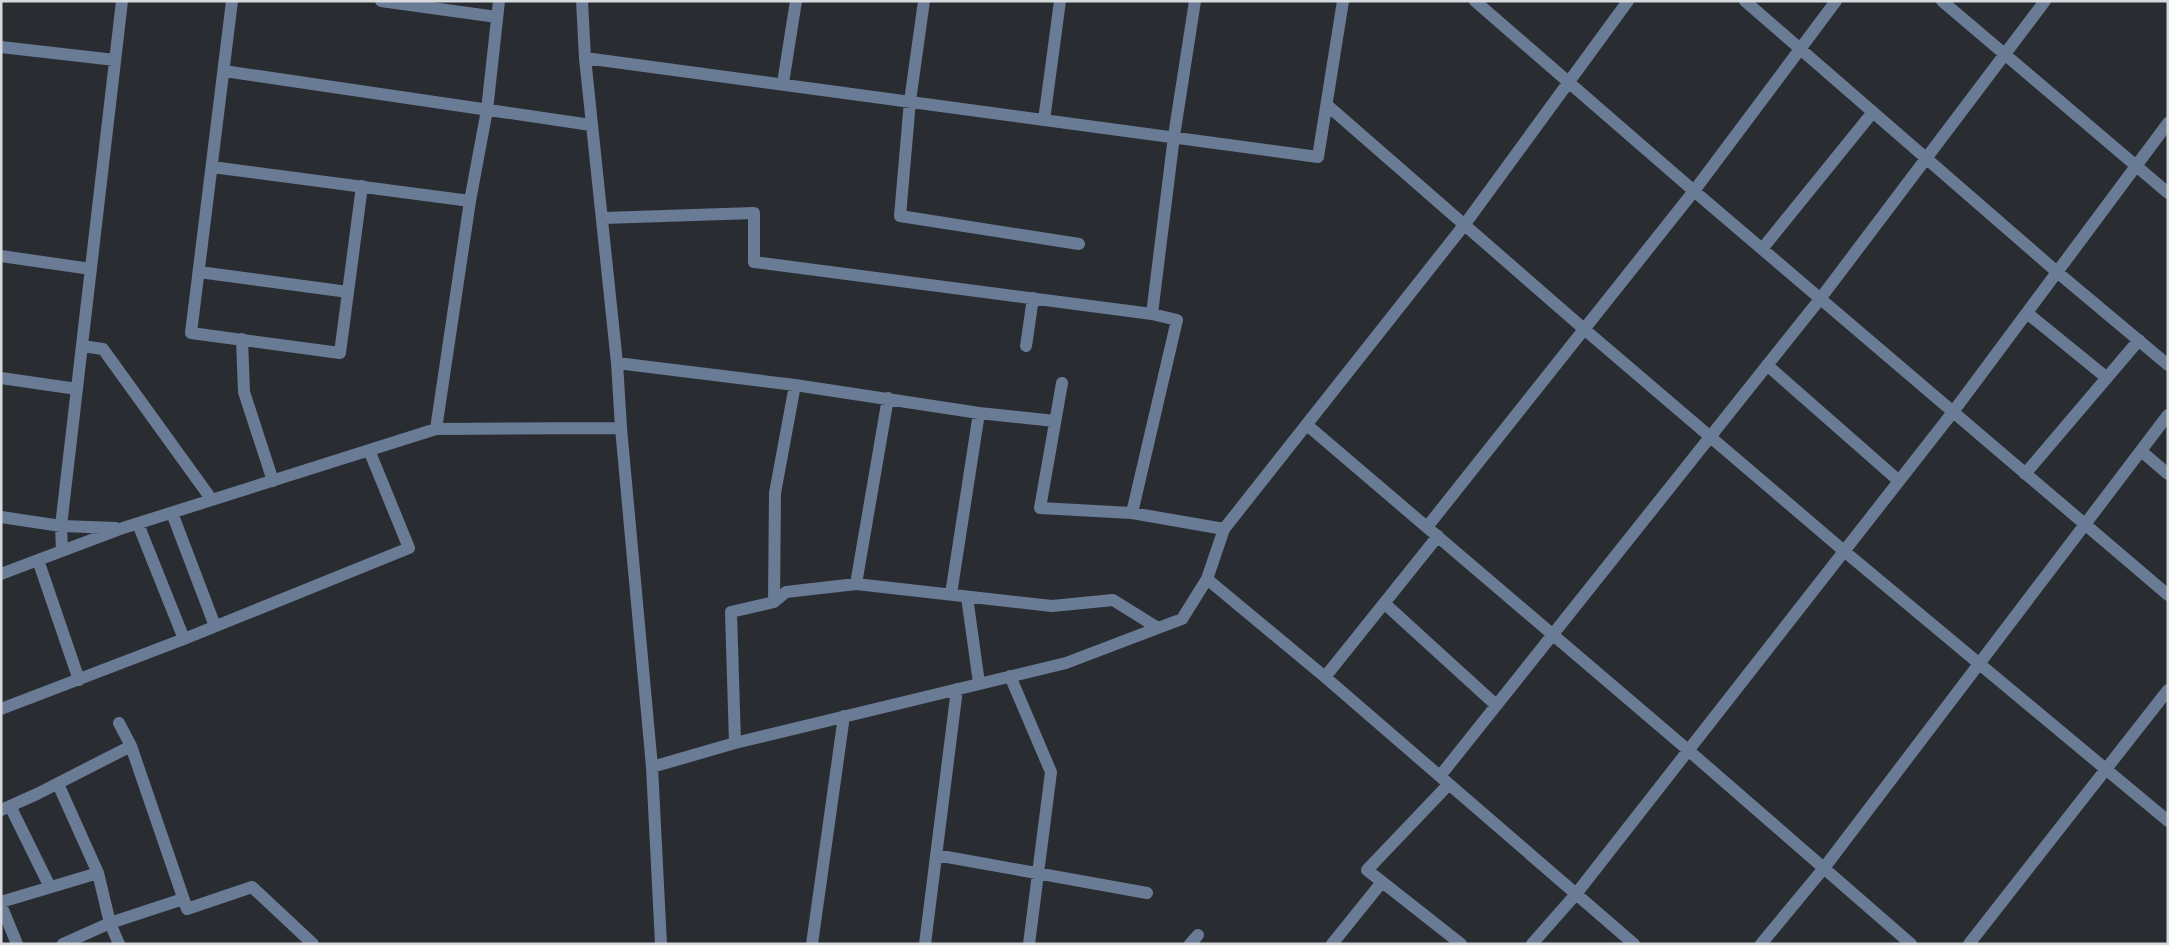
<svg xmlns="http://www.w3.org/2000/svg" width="2169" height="945" viewBox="0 0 2169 945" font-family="Karla,sans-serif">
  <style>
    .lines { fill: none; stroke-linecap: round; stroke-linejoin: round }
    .minor { stroke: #6a7b95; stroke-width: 12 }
  </style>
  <rect width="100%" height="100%" fill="#292d32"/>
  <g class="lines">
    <path class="minor" d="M232,1L191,333L340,353L362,186
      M381,1L497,17
      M582,1L585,58L617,363L621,428L652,767L661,944
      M924,1L910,101L900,216L1079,244
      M1475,1L1694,191L2168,595
      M1745,1L2057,272L2168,365
      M1942,1L2168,193
      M1,47L115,60
      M585,58L1318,157L1343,1
      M224,71L591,125
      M783,83L796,1
      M1327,105L1584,329L1844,551L2168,821
      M1044,120L1060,1
      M212,167L470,201
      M603,218L754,213V262L1152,314L1177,320L1132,513
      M1762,249L1873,112
      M1,256L91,269
      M199,272L348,292
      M2027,313L2107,378
      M1152,314L1174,136L1195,1
      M242,339L244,392L273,481
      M82,346L103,349L212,500
      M1026,346L1033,298
      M617,363L795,385L979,413L1055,421
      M1767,365L1899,481
      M1,378L77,389
      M1062,383L1040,508L1132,513L1224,529
      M1307,425L1688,750L1911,944
      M436,429L470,201L487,110L499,1
      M2141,451L2168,474
      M2025,474L2139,340
      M172,513L215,626
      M1,517L61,526L116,528
      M138,524L184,639
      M1427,527L1694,191L1836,1
      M62,551L61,526L122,1
      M38,560L79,680
      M1,574L123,528L436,429L621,428
      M1207,579L1325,677L1634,944
      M856,584L888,398
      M951,594L979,413
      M967,597L979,683
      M774,602L775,493L795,385
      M1384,603L1496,705
      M1010,676L1051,772L1029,944
      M1325,677L1438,536
      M1,709L184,639L409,548L369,450
      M119,723L131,746L187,909L252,887L313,944
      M735,743L731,612L774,602L786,592L856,584L1052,606L1113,600L1158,628
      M652,767L735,743L1066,663L1158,628L1182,619L1207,579L1224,529L1465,224L1628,1
      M1440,776L1820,299L2045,1
      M58,784L98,873L110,923L119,944
      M1449,784L1367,870L1461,944
      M10,806L50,887
      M1,810L37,794L131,746
      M936,855L1147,893
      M1,902L98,873
      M1,905L17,944
      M63,944L110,923L183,899
      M812,944L844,716
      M925,944L957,689
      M1190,944L1198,935
      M1332,944L1382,882
      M1532,944L1576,894L1953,412L2168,123
      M1761,944L1824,868L2168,415
      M1969,944L2168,690"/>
  </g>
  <rect width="2169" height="945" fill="none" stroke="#d7dadd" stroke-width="5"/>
</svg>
